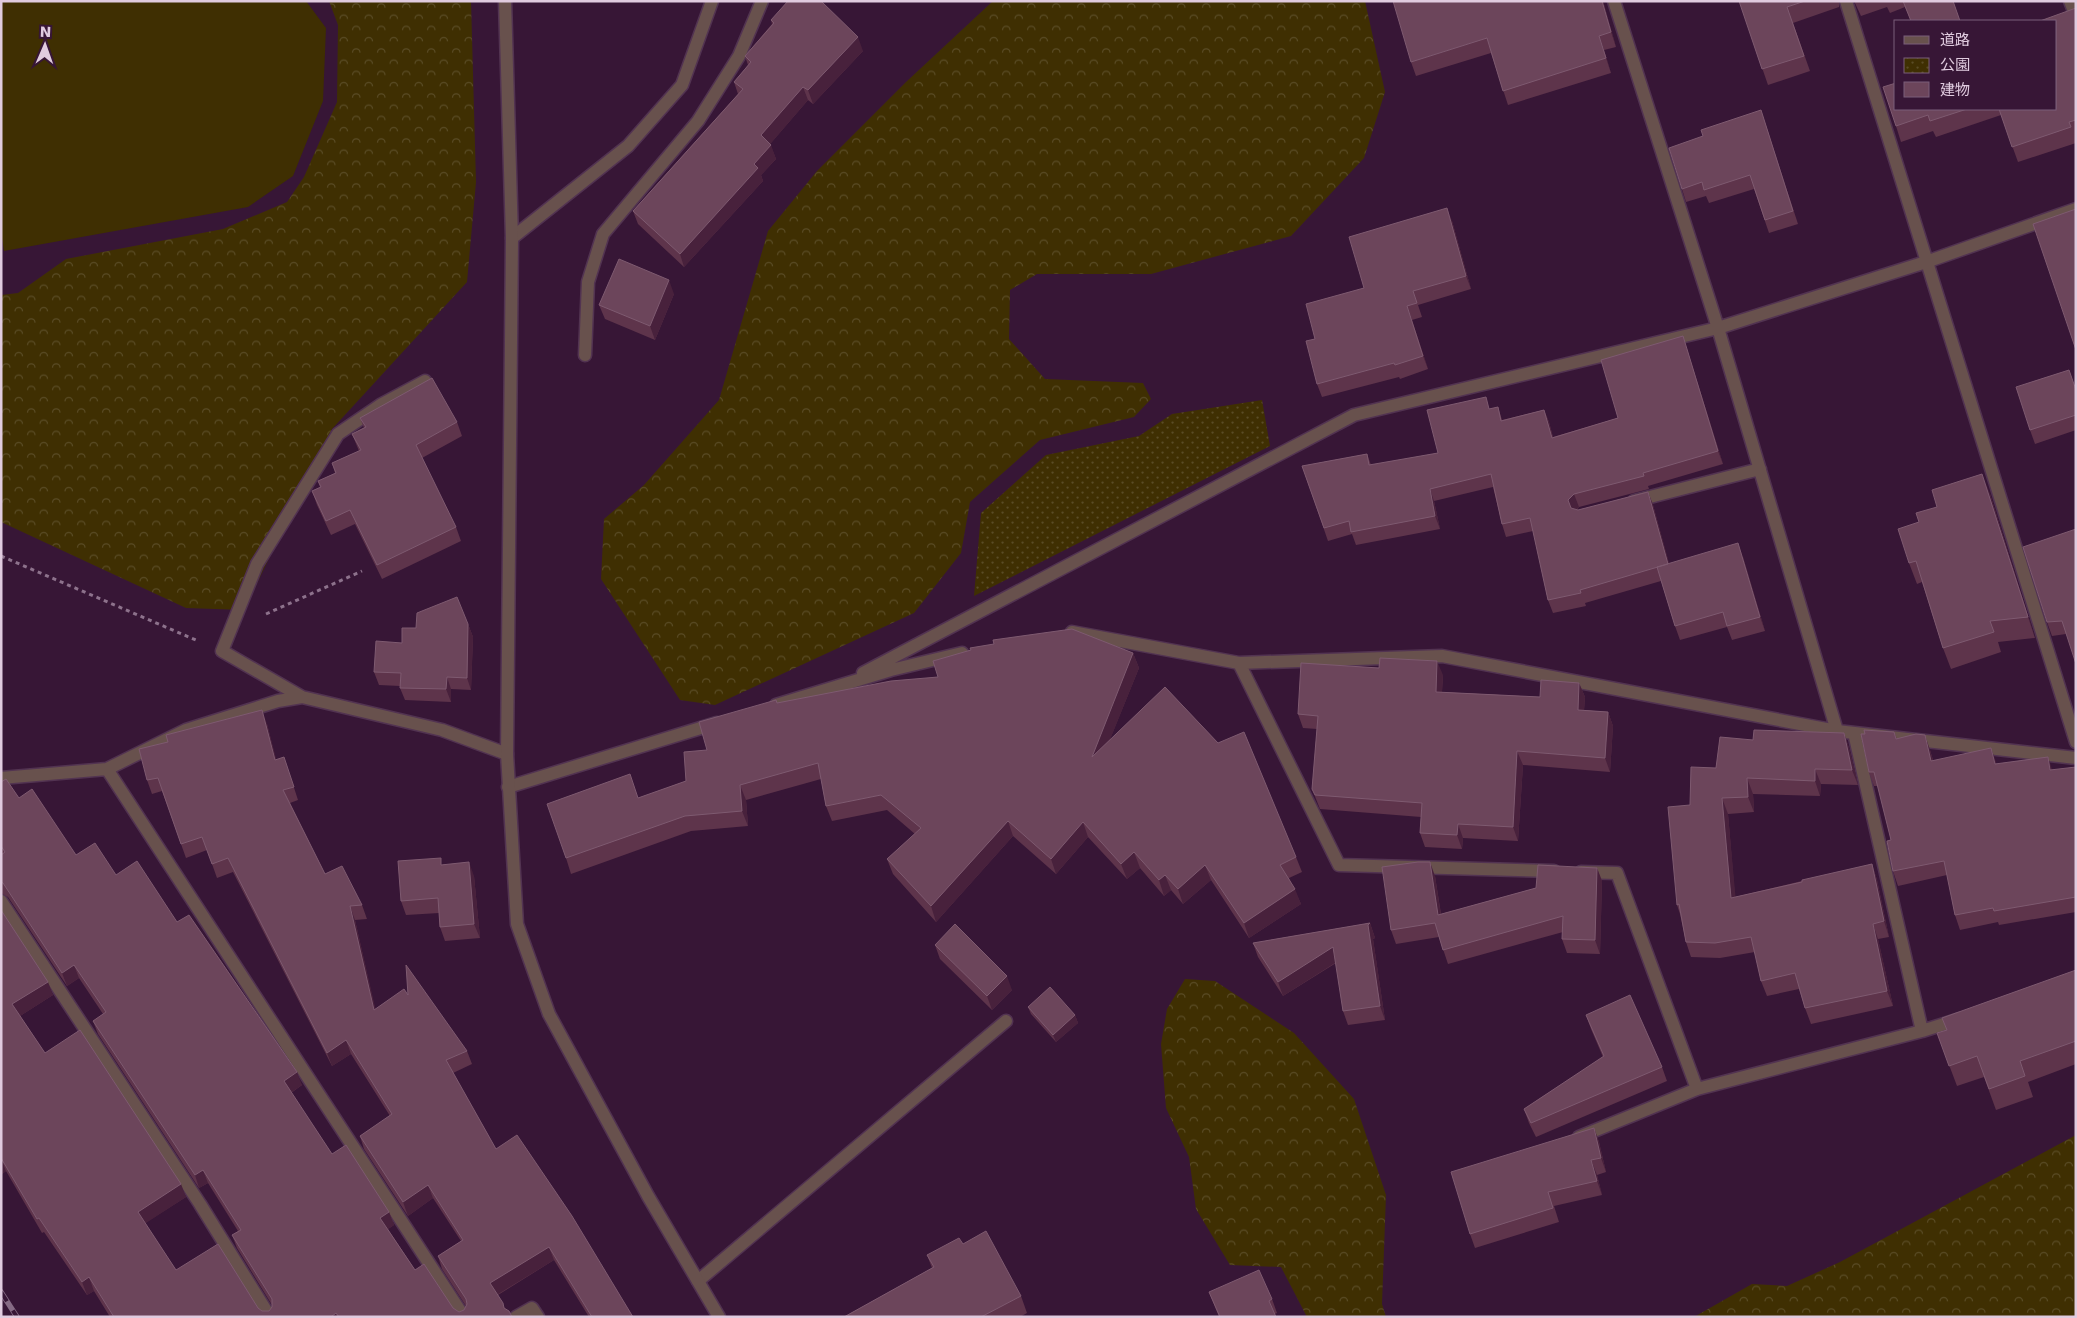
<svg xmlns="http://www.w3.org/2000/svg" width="2077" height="1318" viewBox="0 0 2077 1318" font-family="'DejaVu Sans','Noto Sans JP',sans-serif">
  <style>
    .grass { fill: #3f2f02 }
    .forest { fill: url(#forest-crowns) }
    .park { fill: url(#park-dots) }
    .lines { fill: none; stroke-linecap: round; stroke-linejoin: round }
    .minor-casing { stroke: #523351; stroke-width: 15 }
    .tertiary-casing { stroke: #523351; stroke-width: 15 }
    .path { stroke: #8d728c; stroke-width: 3; stroke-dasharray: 4 4; stroke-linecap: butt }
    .minor { stroke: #68514d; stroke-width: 12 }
    .tertiary { stroke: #68514d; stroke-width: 12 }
    .rail-casing { stroke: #866b85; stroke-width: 5.5 }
    .rail { stroke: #371636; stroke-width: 4; stroke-dasharray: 11; stroke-linecap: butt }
    .wall { fill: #5e344b }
    .shaded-wall { fill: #48213c }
    .building { fill: #6c455b; stroke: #7e5a70 }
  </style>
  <defs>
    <pattern id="forest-crowns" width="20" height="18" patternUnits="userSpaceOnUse" patternTransform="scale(1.25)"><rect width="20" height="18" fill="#3f2f02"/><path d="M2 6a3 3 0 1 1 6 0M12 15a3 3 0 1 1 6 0" fill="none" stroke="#5a4c26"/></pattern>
    <pattern id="park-dots" width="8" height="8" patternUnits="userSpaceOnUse" patternTransform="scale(1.25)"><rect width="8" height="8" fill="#3f2f02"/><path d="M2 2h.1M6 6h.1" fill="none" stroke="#5a4c26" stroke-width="1.8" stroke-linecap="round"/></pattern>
  </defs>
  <rect width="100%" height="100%" fill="#371636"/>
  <path class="grass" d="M1,1H306L326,28L323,101L293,176L248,207L4,251L1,232Z"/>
  <path class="forest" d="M329,1H471L476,182L467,282L332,429L244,610L186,608L1,522V295L18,293L66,259L223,229L287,202L304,177L337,102L338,25Z
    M993,1H1365L1385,92L1364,158L1291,236L1151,274H1037L1010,290L1009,339L1045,379L1143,383L1151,399L1134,417L1040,440L970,502L961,553L914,613L715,705L680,700L601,579L604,519L644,485L719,400L768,231L817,171L906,82Z
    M1185,979L1215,981L1294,1033L1354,1099L1386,1195L1382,1304L1386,1317H1307L1281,1267L1230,1265L1196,1209L1189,1157L1166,1108L1161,1044L1167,1009Z
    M2076,1135V1317H1694L1752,1284L1787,1286L1840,1262Z"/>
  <path class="park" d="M1262,400L1270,446L974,596L981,513L1046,455L1139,436L1172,414Z"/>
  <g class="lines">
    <defs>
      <path id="minor" d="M1614,1L1718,328L1837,731
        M1846,1L2076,742
        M2070,1L2076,16
        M512,238L628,146L682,85L712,1
        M585,355L588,282L603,234L698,121L739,56L762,1
        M425,381L382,404L338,434L257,564L222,651L302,697L442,730L507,754
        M1634,501L1760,469
        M1072,632L1239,663L1442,656L1837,731L2076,758
        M1239,663L1339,865L1554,871
        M863,673L1354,415L1718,328L1926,262L2076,209
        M776,705L891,670L962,653
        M1854,733L1922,1031
        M107,769L464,1317
        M1,778L107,769L186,730L278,701L302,697
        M508,787L717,723
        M1581,872L1617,873L1697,1089
        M1,901L200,1204L270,1317
        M1579,1137L1697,1089L1922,1031L1960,1019
        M698,1281L1006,1021
        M516,1317L532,1308L538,1317"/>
      <path id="tertiary" d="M505,1L512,238L507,754L517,924L549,1014L648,1196L719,1317"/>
    </defs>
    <use href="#minor" class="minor-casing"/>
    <use href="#tertiary" class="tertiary-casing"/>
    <path class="path" d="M1,556L198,641
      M266,614L362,571"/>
    <use href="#minor" class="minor"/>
    <use href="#tertiary" class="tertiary"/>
    <defs>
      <path id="rail" d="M1,1292L17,1317"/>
    </defs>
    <use href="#rail" class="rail-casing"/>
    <use href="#rail" class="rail"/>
  </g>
  <path class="wall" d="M1603,1L1616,47L1604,50L1611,73L1508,105L1491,53L1416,76L1411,62Z
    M1739,1H1839V7L1793,23L1810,71L1768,85Z
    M1854,1H1953L1960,21H1911L1905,7L1890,13L1887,7L1861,16Z
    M2076,8V137L2075,138L2076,143L2018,162L2001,115L1936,137L1933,131L1901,142L1896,126V109H2056Z
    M771,20L863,51L813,104L808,100L770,144L776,159L761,175L763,181L684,267L638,224L633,211L738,94L734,82L748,65L745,56L772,24Z
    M1761,110L1798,224L1769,233L1754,189L1709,203L1706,196L1686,202L1682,189L1703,136Z
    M1452,221L1471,289L1418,305L1422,317L1412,320L1428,369L1400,379L1399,377L1322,397L1317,384L1315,339L1364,288Z
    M674,294L655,340L605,319L599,305Z
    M1687,349L1723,464L1648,486L1649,489L1579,507L1577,510H1578L1648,492L1653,505L1669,564L1743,557L1765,631L1732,640L1727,627L1680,640L1675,626L1661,581L1585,603L1586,606L1553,613L1548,600L1533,531L1506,537L1502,524L1493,487L1434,501L1440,529L1356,545L1352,534L1328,541L1302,466L1367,454L1371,465L1438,453L1490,409L1498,407L1502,420L1544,410L1549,422L1553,437L1618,418Z
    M2076,389V430L2035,444L2030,430Z
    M360,418L457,422L462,436L422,458L456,527L461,541L382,579L355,524L331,535L317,505L312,491L320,487L318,481L335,473L332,463L359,451L352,434L364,428Z
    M1990,494L2035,638L1998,642L2001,652L1951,669L1943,648L1922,582L1917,584L1909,563L1919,522Z
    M2076,529L2066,634L2052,636L2047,622Z
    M468,624L473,637L471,690L451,689V702L405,700L400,688V686L379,685L374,672L416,628Z
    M1133,653L1139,668L1110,739L1296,857L1302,872L1289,878L1301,904L1249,938L1211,880L1183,904L1171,890L1164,896L1140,868L1127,879L1088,837L1056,874L1013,836L936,922L893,874L887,859L915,834L887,810L832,821L826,806L821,779L746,800L748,826L691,831L571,874L566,858L639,798L686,781L707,750L777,703L938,677Z
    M1443,675L1442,692L1540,697L1579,683L1585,697L1584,710L1608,712L1613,726L1610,772L1523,765L1518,841L1463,838L1462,849L1425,847L1420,833L1421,817L1320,809L1312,789L1317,729L1303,728L1298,714Z
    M267,724L276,760L284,757L298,800L290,803L325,874L362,905L367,919L355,920L375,1009L408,995L467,1051L472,1064L453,1073L496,1149L633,1317H589L554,1260L498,1295L505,1309L512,1317H110L94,1291L87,1295L44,1232L42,1233L6,1171L2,1174L1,1173V910L53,995L20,1016L45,1053L186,1197L145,1223L176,1270L258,1308L262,1311H269L272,1307V1305L237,1248L232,1235L238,1231L208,1183L199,1188L98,1034L93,1021L103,1014L79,978L67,986L8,897L1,893V855L2,854L1,853V782L19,798L76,855L116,875L177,922L302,1085L291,1093L332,1154L389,1212L394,1225L388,1229L415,1270L453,1308L459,1312L464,1310L466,1306L442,1269L438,1256L461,1241L433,1198L408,1216L364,1149L360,1136L390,1116L351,1054L332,1066L233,872L217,878L207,850L186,858L162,791L152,794L147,780Z
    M1894,732L1897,739L1930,750L1933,760L1997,764L2053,770L2076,767V912L1999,925L1998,922L1960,930L1955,915L1947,875L1898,886L1893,871L1891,840L1878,786H1874L1869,772Z
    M1844,733L1849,748L1858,785L1821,784L1820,796L1753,794L1754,812L1728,814L1735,897L1872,864L1877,880L1889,937L1878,939L1893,1006L1811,1024L1805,1008L1799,989L1767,996L1761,981L1755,952L1720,958L1691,957L1686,942L1680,914L1677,905L1690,805L1716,768L1753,740Z
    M444,864L474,876L480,938L445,941L440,927L439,913L406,915L401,901Z
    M1597,868L1602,881L1600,954L1567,953L1562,939L1563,932L1448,964L1439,937L1396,944L1391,930L1435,876L1441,914L1536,888Z
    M1370,923L1375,938L1373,939L1385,1020L1348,1025L1343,1011L1336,963L1283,996L1258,957L1253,943Z
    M935,945L1012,990L992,1010L940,959Z
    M2076,970V1064L2028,1082L2033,1097L1996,1110L1984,1077L1957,1086L1937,1033L1946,1030Z
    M1028,1007L1075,1015L1078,1023L1056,1042L1031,1014Z
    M1586,1015L1662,1067L1667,1081L1536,1137L1529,1123L1524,1109L1603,1057L1591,1029Z
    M1594,1128L1599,1142L1606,1172L1597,1175L1602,1195L1554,1206L1559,1222L1475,1248L1470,1234Z
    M963,1244L1021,1296L1027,1313L1020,1317H844L932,1268L927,1255Z
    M1209,1292L1272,1299L1277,1313L1275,1314L1276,1317H1219Z"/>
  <path class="shaded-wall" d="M1602,1H1603L1616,47L1611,32Z
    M1599,36L1604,50L1611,73L1606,58Z
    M858,37L863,51L813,104L808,90Z
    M803,87L808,100L766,149L761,135Z
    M771,145L776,159L761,175L763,181L684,267L680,254L754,164Z
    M1447,208L1452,221L1471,289L1466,276Z
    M669,280L674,294L655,340L650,326Z
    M1407,306L1412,320L1428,369L1423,356Z
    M1683,336L1687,349L1723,464L1718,451Z
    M1544,410L1549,422L1556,451L1552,438Z
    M1982,474L1990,494L2035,638L2028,617Z
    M1430,489L1434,501L1440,529L1435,516Z
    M1648,492L1653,505L1673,577L1668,564Z
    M1574,494L1579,507L1573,513L1568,500Z
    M1738,543L1743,557L1765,631L1760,617Z
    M468,624L473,637L471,690L467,678Z
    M1133,653L1139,668L1097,772L1092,757Z
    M1437,661L1443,675L1441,706L1436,692Z
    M447,677L451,689V702L446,689Z
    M1579,683L1585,697L1583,724L1578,710Z
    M262,710L267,724L280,774L275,760Z
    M1608,712L1613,726L1610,772L1605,758Z
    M1844,733L1849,748L1858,785L1852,770Z
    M1925,735L1930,750L1937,775L1931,761Z
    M1991,748L1996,762L2000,779L1995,764Z
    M1517,751L1523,765L1518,841L1513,827Z
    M2048,757L2053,772L2050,770Z
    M1815,769L1821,784L1820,796L1815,781Z
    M1747,778L1753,794L1754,812L1748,797Z
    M740,785L746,800L748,826L742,811Z
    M1722,798L1728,814L1737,913L1731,898Z
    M1008,821L1013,836L936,922L931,906Z
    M1083,822L1088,837L1056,874L1051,859Z
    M1458,824L1463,838L1462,849L1457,835Z
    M1134,852L1140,868L1127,879L1121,864Z
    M469,862L474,876L480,938L474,924Z
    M1430,862L1435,876L1443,929L1438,915Z
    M1872,864L1877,880L1889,937L1884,921Z
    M1205,865L1211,880L1183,904L1178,889Z
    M1597,868L1602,881L1600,954L1595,940Z
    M1165,875L1171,890L1164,896L1159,880Z
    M1295,889L1301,904L1249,938L1244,923Z
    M350,906L355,920L379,1024L374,1010Z
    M1370,923L1375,938L1373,939L1385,1020L1380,1006L1368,925Z
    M1873,924L1878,939L1893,1006L1887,991Z
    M1333,947L1338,961L1283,996L1278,982Z
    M74,965L79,978L67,986L62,973Z
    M1007,976L1012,990L992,1010L987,996Z
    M48,982L53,995L17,1018L12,1004Z
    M1075,1015L1078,1023L1056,1042L1053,1035Z
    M346,1040L351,1054L332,1066L327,1053Z
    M297,1072L302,1085L289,1094L284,1081Z
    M1594,1128L1599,1142L1606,1172L1601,1158Z
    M1,1158L6,1171L2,1174L1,1173Z
    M1591,1160L1597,1175L1602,1195L1597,1181Z
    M203,1170L208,1183L199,1188L195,1175Z
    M181,1184L186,1197L143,1225L138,1212Z
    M428,1185L433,1198L408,1216L403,1202Z
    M389,1212L394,1225L385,1231L380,1218Z
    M549,1247L554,1260L495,1296L490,1283Z
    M89,1277L94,1291L87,1295L82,1282Z
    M336,1313L337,1317H331Z"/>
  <path class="building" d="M788,1H821L858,37L808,90L803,87L761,135L771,145L754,164L758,168L680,254L633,211L743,89L734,82L751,62L745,56L774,23L771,20Z
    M1393,1H1602L1611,32L1599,36L1606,58L1503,91L1487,38L1411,62Z
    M1739,1H1805L1787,7L1804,56L1762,69Z
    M1903,1H1953L1960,21H1911Z
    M2076,8V120L2069,122L2071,127L2012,147L1999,109H2056V21H2040Z
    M1896,83V109H1967L1930,121L1928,115L1896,126L1883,87Z
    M1761,110L1793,211L1765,220L1750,175L1704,190L1702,182L1682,189L1669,148L1703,136L1701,130Z
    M1447,208L1466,276L1413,291L1417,303L1407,306L1423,356L1395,365L1394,363L1317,384L1306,341L1315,339L1306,304L1364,288L1349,237Z
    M2076,209V350L2033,224Z
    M619,259L669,280L650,326L599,305Z
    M1683,336L1718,451L1643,473L1644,476L1574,494L1568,500L1571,508L1578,510L1648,492L1668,564L1580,590L1581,593L1548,600L1530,518L1502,524L1491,474L1430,489L1435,516L1351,532L1349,521L1324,528L1302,466L1367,454L1369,465L1438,453L1427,410L1486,397L1489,409L1498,407L1501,421L1544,410L1552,438L1618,418L1601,360Z
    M2069,370L2076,390V415L2030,430L2016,387Z
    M432,378L457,422L416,445L456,527L377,565L350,510L326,521L312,491L321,487L318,481L336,473L332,463L361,450L352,434L366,427L360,418Z
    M1982,474L2028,617L1990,621L1994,632L1943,648L1916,561L1909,563L1898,529L1919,522L1916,513L1937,507L1932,490Z
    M2076,529V664L2062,621L2047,622L2023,547Z
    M1738,543L1760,617L1727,626L1723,612L1675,626L1657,567Z
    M457,597L468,624L467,678L447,677L446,689L400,688L401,673L374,672L376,641L402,643V628H416L417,613Z
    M1072,629L1133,653L1092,757L1165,687L1218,743L1244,732L1296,857L1280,865L1295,889L1244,923L1205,865L1178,889L1165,875L1159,880L1134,852L1121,864L1083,822L1051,859L1008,821L931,906L887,859L921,828L881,795L826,806L818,763L740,785L742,811L685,816L566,858L547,804L630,774L638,798L686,781L684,752L707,750L699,722L776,700L777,703L891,681L938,677L933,661L971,650L970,648L994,644L993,640Z
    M1380,658L1437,661L1436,692L1540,697L1541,680L1579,683L1578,710L1608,712L1605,758L1517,751L1513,827L1458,824L1457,835L1420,833L1422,803L1315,795L1312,789L1318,716L1298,714L1301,663L1379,668Z
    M262,710L275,760L284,757L294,787L283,790L325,874L342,866L362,905L350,906L374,1010L404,989L408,995L406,965L467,1051L446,1060L496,1149L517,1135L572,1216L633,1317H592L549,1247L490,1283L503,1303L504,1308L509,1311L512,1317H339L336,1313L331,1317H114L89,1277L82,1282L39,1218L37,1219L1,1158V910L48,982L12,1004L45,1053L80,1030L181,1184L138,1212L176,1270L218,1244L258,1308L262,1311H269L272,1307V1299L232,1235L241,1230L203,1170L195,1175L93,1021L106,1012L74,965L62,973L3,883L1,882V855L5,852L1,846V782L6,779L19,798L32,789L76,855L95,843L116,875L137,861L177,922L189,915L297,1072L284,1081L332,1154L346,1145L389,1212L380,1218L415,1270L424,1264L453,1308L459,1312L464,1310L467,1304L466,1299L438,1256L463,1240L428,1185L403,1202L360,1136L392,1114L346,1040L327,1053L228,858L212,864L202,837L181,844L158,778L147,780L139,749L168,742L166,735Z
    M1754,730L1844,733L1852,770L1815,769V781L1747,778L1748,797L1722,798L1731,898L1802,882V880L1872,864L1884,921L1873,924L1887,991L1805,1008L1795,973L1761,981L1751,937L1715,943L1686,942L1679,904L1677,905L1668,807L1690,805L1691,767L1716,768L1720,737L1753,740Z
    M1864,730L1894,732L1896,739L1916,734L1925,735L1931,761L1991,748L1995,764L2048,757L2050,770L2076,767V897L1994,911L1993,908L1955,915L1944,861L1893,871L1887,841L1891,840L1874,772H1869L1861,734H1865Z
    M441,858V865L469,862L474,924L440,927L438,898L401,901L398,861Z
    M1418,862H1430L1438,915L1536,888L1538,865L1597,868L1595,940L1562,939L1563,916L1443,950L1435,923L1391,930L1382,867Z
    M1370,923L1368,925L1380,1006L1343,1011L1333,947L1278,982L1253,943Z
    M955,924L1007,976L987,996L935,945Z
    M2076,970V1041L2020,1061L2025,1076L1989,1089L1977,1056L1949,1066L1937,1033L1947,1030L1942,1018Z
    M1050,987L1075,1015L1053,1035L1028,1007Z
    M1630,995L1662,1067L1531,1123L1524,1109L1604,1056L1586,1015Z
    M1594,1128L1601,1158L1591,1160L1597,1181L1548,1192L1553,1208L1470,1234L1451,1172Z
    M986,1231L1021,1296L981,1317H844L934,1267L927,1255L959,1238L963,1244Z
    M1259,1270L1272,1299L1269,1301L1276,1317H1220L1209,1292Z"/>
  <rect width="2077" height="1318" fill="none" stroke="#e0cbdf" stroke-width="5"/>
  <rect x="1894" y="20" width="162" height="90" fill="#371636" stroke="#7b5e7a"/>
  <rect x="1904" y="36" width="25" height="8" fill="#68514d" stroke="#7b5e7a"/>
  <text x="1940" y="45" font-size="15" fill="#e0cbdf">道路</text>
  <rect x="1904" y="58" width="25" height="15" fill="url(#park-dots)" stroke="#7b5e7a"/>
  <text x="1940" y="70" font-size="15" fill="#e0cbdf">公園</text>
  <rect x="1904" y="82" width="25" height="15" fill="#6c455b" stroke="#7b5e7a"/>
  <text x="1940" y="95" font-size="15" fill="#e0cbdf">建物</text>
  <g transform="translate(45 45) rotate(2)" stroke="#371636" stroke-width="4" paint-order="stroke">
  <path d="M0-4L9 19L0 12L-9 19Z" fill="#e0cbdf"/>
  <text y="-8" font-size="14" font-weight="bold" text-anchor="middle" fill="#e0cbdf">N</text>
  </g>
</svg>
